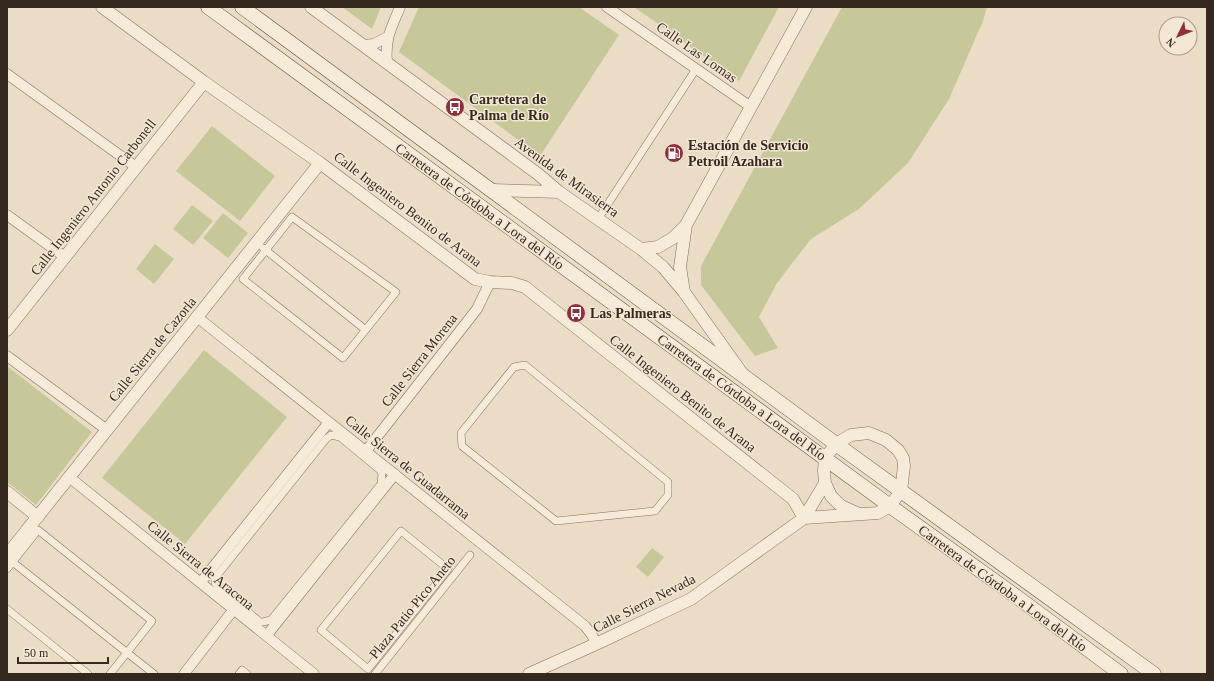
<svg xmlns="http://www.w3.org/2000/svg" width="1214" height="681" viewBox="0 0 1214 681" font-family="'Times New Roman',serif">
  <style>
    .green { fill: #c7c89a }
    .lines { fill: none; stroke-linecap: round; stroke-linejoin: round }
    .pedestrian-casing { stroke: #846e5d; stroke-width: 8 }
    .minor-casing { stroke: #846e5d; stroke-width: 11 }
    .tertiary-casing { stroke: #846e5d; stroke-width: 13 }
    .secondary-casing { stroke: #664f40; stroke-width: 15 }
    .pedestrian { stroke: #f6ead8; stroke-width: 7 }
    .minor { stroke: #f6ead8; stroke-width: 10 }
    .tertiary { stroke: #f6ead8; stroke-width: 12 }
    .secondary { stroke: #f6ead8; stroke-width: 14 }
    .labels { text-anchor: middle; stroke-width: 3; stroke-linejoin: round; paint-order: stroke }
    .street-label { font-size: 14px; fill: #35281f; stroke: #f3e7d4 }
    .poi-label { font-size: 14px; font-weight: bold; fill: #35281f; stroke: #f3e7d4; text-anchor: start }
  </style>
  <rect width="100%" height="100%" fill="#ebdcc5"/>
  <path class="green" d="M342,7H381L372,29Z
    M419,7H579L619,35L540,156L399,52Z
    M634,7H779L739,81Z
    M842,7H987L983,21L949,99L908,163L859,209L811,239L777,283L759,317L778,348L755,356L701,285V266Z
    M212,126L275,176L240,221L176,171Z
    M192,205L213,221L193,245L173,229Z
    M223,213L248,233L228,258L203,238Z
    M155,244L174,259L154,284L136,269Z
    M204,350L287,417L185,544L102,478Z
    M7,366L92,432L36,505L7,482Z
    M652,548L664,557L648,577L636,567Z"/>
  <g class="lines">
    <defs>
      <path id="pedestrian" d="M292,217L396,292L343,358L243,279Z
        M598,219L696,69
        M263,248L362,327
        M525,365L668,482V495L655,511L556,521L462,446L461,433L514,367Z
        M331,435L340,437L380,470L382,474L381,484L271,620L263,622H260L218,587L215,583V578L326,439Z
        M401,531L448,569L368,669L321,630Z
        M10,560L154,674
        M7,569L38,530L152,621L110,674
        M7,609L88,674
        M239,674L242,670L247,674
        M375,674L470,555"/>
      <path id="minor" d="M607,7L751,107
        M363,45L374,44L387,37
        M387,63C385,38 391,29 400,7
        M7,74L136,167
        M7,215L65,257
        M197,317L585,626L592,635L596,644
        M7,356L107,430
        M366,451L477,309L490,282
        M69,477L314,674
        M201,582L329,422
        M267,635L395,474
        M184,674L234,609"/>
      <path id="tertiary" d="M102,7L204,82L320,163L475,279L490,282L512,283L525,287L793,499L804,518
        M311,7L538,174L559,192L641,249L663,267L684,292L741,372
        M492,190L559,192
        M641,249L658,247L673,238L686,225L806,7
        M684,292L680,267L686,225
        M7,330L204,82
        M7,492L38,517
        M804,518L878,513L890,506L901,491L904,466L903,458L898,450L886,440L869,433L851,435L836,444L825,458L824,471L825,483L831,496L841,506L859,514
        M7,555L320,163
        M529,674L596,644L691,599L804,518L825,483"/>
      <path id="secondary" d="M208,7L890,506L1017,597L1121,674
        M242,7L836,444L1154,674"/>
    </defs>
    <use href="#pedestrian" class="pedestrian-casing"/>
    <use href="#minor" class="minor-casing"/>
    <use href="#tertiary" class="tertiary-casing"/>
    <use href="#secondary" class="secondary-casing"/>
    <use href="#pedestrian" class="pedestrian"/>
    <use href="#minor" class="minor"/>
    <use href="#tertiary" class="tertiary"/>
    <use href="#secondary" class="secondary"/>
  </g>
  <defs>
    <symbol id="bus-disc" viewBox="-11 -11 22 22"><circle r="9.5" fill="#8e313c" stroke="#f3e7d4"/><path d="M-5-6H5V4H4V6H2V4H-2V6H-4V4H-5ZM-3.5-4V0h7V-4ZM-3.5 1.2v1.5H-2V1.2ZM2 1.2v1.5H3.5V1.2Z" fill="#fff"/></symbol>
    <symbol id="fuel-disc" viewBox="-11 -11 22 22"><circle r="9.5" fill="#8e313c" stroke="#f3e7d4"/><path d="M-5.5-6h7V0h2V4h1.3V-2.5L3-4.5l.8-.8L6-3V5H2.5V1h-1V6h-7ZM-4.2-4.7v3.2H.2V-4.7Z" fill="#fff"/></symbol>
  </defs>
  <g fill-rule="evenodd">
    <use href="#bus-disc" x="444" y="96" width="22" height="22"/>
    <use href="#fuel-disc" x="663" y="142" width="22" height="22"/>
    <use href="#bus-disc" x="565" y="302" width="22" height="22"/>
  </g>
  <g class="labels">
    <g class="street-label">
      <text transform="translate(697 52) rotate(35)" y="5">Calle Las Lomas</text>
      <text transform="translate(567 177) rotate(36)" y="5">Avenida de Mirasierra</text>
      <text transform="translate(93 197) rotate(-52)" y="5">Calle Ingeniero Antonio Carbonell</text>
      <text transform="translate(480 206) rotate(36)" y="5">Carretera de Córdoba a Lora del Río</text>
      <text transform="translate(408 209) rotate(37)" y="5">Calle Ingeniero Benito de Arana</text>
      <text transform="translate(152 349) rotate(-51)" y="5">Calle Sierra de Cazorla</text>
      <text transform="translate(419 360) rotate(-52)" y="5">Calle Sierra Morena</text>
      <text transform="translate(683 393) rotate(38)" y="5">Calle Ingeniero Benito de Arana</text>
      <text transform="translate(742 397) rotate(36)" y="5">Carretera de Córdoba a Lora del Río</text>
      <text transform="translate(408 467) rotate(39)" y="5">Calle Sierra de Guadarrama</text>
      <text transform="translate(201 565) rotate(39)" y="5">Calle Sierra de Aracena</text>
      <text transform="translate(1003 588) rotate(36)" y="5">Carretera de Córdoba a Lora del Río</text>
      <text transform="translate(644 603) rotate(-27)" y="5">Calle Sierra Nevada</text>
      <text transform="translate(412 607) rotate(-51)" y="5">Plaza Patio Pico Aneto</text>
    </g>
    <g class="poi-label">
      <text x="469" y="104">Carretera de<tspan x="469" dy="16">Palma de Río</tspan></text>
      <text x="688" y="150">Estación de Servicio<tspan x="688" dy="16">Petroil Azahara</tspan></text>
      <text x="590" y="318">Las Palmeras</text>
    </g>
  </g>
  <rect width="1214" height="681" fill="none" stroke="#35281f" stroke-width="16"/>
  <g transform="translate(1178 36) rotate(227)"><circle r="19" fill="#f3e7d4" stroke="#a79b8c"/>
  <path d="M0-3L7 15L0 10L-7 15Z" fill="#8e313c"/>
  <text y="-6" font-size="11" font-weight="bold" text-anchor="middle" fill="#35281f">N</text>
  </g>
  <path d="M18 657v6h90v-6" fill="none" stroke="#35281f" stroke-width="2"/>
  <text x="24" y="657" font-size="12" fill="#35281f" stroke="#f3e7d4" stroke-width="3" paint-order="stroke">50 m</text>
</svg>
